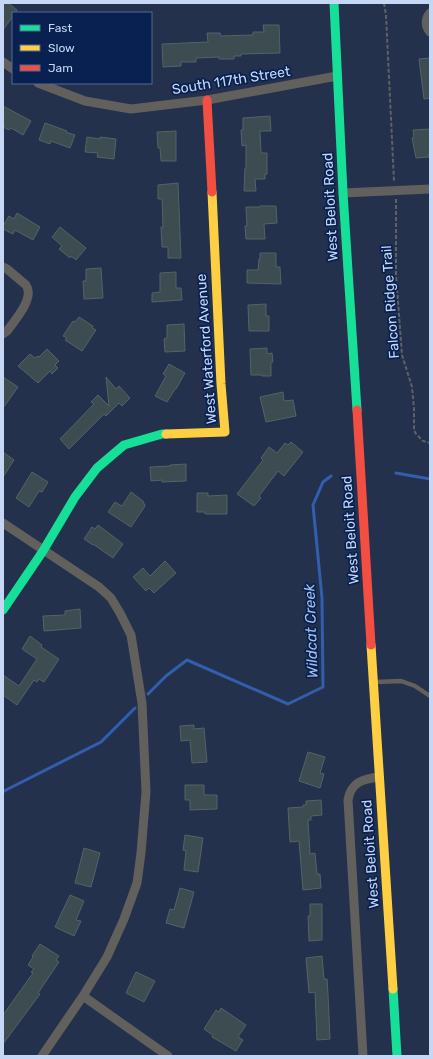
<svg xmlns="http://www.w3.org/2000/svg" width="433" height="1059" viewBox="0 0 433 1059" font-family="Rubik,sans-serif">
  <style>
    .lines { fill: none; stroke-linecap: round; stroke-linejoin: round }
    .stream { stroke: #325ead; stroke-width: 3 }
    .building { fill: #3c4c50; stroke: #546365 }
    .path { stroke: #5e6165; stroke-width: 2; stroke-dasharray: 4 2; stroke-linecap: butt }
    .lane { stroke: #62605c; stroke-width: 4.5 }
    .street { stroke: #62605c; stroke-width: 9 }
    .fast { stroke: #16e098; stroke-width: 9 }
    .slow { stroke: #ffcf43; stroke-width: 9 }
    .jam { stroke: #f24e42; stroke-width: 9 }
    .labels { text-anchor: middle; stroke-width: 3.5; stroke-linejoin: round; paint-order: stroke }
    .street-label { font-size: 14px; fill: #c6d7f6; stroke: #082151 }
    .water-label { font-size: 15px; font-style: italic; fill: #a5bfec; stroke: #082151 }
  </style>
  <rect width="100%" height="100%" fill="#23314c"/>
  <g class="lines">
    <path class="stream" d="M396,473L430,479
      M148,694L166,676L187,660L288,704L323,687L322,598L313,505L323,482L331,476
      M3,792L4,791L101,742L135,708"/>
  </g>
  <path class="building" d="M3,3H8L17,10L15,13H13V16L3,30Z
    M263,25H279L280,53L241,54V56H234V59H219V57L196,58V62H181V66L163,67L162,44L208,42L207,33H220L221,36L253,35V32H264Z
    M430,58V98L424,99L419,59Z
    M3,106L31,121L23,135L11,128L9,130L3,127Z
    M270,116L271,131H260L261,153H267V174H265V179H255L256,191H244L245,168H246V145L242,146L241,130H243V118Z
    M45,123L67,131L66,132L75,135L70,148L51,141L50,144L39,140Z
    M430,129V155H428L429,157L416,158L412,138L414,137L413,130Z
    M176,131V161H161L160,148H158L157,132Z
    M87,137L100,139V137L116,139L114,159L97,157L98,153L85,152Z
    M178,183L181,258H168V247H162L161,227H163L162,199H158V185Z
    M260,206H276L277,223L264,224L265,239H246L245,226H247L246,207H260Z
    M17,213L40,227L33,240L15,230L13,234L3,229V226L9,216L14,219Z
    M60,227L86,248L76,260L71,256L70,258L59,249L62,246L52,237Z
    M260,253H276V267H280L281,284L247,283V270H258L259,259H260Z
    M101,268L103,298L84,299L83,281H86V269Z
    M176,272V288H181L182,300L152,302V293L160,292V273Z
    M266,304V316H269V331H249L248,305Z
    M79,317L93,326L92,328L96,330L82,351L65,340L67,338L63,336L73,321L75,322Z
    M184,324L185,351L165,352L164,339L167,338V325Z
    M267,348V354L272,353L273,362H271V376H262V375H251L250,349Z
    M47,349L59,361L55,365L58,368L52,374L50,371L38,383L18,366L30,354L35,358L38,356L39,357Z
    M169,364L185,373L176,389H175L167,402L155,396L166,376L163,374Z
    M3,377L18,387L3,408Z
    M106,377L116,389L119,386L130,398L122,406L119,403L106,416L104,414L69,449L60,439L94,404L91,402L98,395L109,406Z
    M283,392L284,401L293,400L296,416L266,422L260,397Z
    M291,442L303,452L284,476L278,471L259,496L261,498L254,506L237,494L263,460L261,458L269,447L277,453L285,443L288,445Z
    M3,452L14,460L3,477Z
    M186,464V481L162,482V480L151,481L150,467L170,466V465Z
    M32,472L48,482L42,492L39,491L29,507L16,498Z
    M131,492L143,501L145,506L131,527L108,512L115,502L122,506Z
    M197,493H208V496L227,495V514H205V512H197Z
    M98,525L123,544L113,558L93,544V545L84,539L92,527L95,529Z
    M165,561L176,573L154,593L149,588L146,591L133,577L143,568L150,576Z
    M80,609L81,628L44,631L43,616L65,615V611Z
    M30,636L42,645L41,647L59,659L44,682L39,679L37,682L34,680L17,705L3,695V675L19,686L37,659L22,649Z
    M194,725V729L204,728L207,762L192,763L190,740L181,741L180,726Z
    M308,752L325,757L320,773L324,774L320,788L299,781Z
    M185,785H204V795H217V809L190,810V800H185Z
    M321,800L322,815L311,816V820H308L310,854L315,853L317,874H320L321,888L303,890L299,841L290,842L288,808L303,807V805H306V801Z
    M185,835L203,838L198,872L184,870L186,851L183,850Z
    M84,848L100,853L91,887L75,883Z
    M180,888L194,892L184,928L166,923L170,909L174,910Z
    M70,895L84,901L76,920L81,921L74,936L55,927Z
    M310,904H322V940L309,941L308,916H310Z
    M40,944L59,956L56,960L59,962L38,993L40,994L3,1044V1015L33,973L31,972L34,969L28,965L33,957L32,956Z
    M322,956L324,979H327L328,994L330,1039L317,1040L315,992L309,993L306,958Z
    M136,972L155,981L144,1002L126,993Z
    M221,1008L246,1025L238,1037L243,1040L236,1051L212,1037L213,1035L204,1029L216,1010L219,1012Z"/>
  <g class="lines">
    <path class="path" d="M384,3L386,15L394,181
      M396,199V275L402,355L412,387L414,409V430L416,434L423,441L430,443"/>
    <path class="lane" d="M375,682L401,681L415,686L430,696"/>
    <path class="street" d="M430,13C425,19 425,26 430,32
      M3,62L13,69
      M38,83L85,101L131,109L207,100L337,76
      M343,193L430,189
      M3,267L7,269L26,285C35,298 15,320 7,331L3,334
      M3,523L99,587L111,598L120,613L131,635L142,703L146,792L141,853L137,883L124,919L107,957L83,996L42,1056
      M83,996L168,1056
      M363,1056L348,800C351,782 363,779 379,777"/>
    <path class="fast" d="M334,3L343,193L357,410
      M3,610L43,551L75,497L97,468L124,445L162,434H166
      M393,989L397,1056"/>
    <path class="slow" d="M166,434L225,432L221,384L212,192
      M371,645L393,989"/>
    <path class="jam" d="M207,100L212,192
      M357,410L371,645"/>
  </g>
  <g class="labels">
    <g class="street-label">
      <text transform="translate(231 80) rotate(-9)" y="5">South 117th Street</text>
      <text transform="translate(330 207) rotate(-93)" y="5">West Beloit Road</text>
      <text transform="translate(390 302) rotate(-94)" y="5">Falcon Ridge Trail</text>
      <text transform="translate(206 349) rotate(-94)" y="5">West Waterford Avenue</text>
      <text transform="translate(350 530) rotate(-94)" y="5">West Beloit Road</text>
      <text transform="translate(370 854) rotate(-94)" y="5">West Beloit Road</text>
    </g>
    <g class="water-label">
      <text transform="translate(311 631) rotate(-92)" y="5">Wildcat Creek</text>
    </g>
  </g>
  <rect width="433" height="1059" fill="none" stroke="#c6d7f6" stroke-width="8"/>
  <rect x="12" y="12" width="140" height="72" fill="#082151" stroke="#546a93"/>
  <rect x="20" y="25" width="20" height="6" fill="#16e098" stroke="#546a93"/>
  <text x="48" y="32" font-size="12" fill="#c6d7f6">Fast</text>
  <rect x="20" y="45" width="20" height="6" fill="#ffcf43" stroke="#546a93"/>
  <text x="48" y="52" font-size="12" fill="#c6d7f6">Slow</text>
  <rect x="20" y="65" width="20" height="6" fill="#f24e42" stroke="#546a93"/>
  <text x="48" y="72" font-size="12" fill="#c6d7f6">Jam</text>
</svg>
